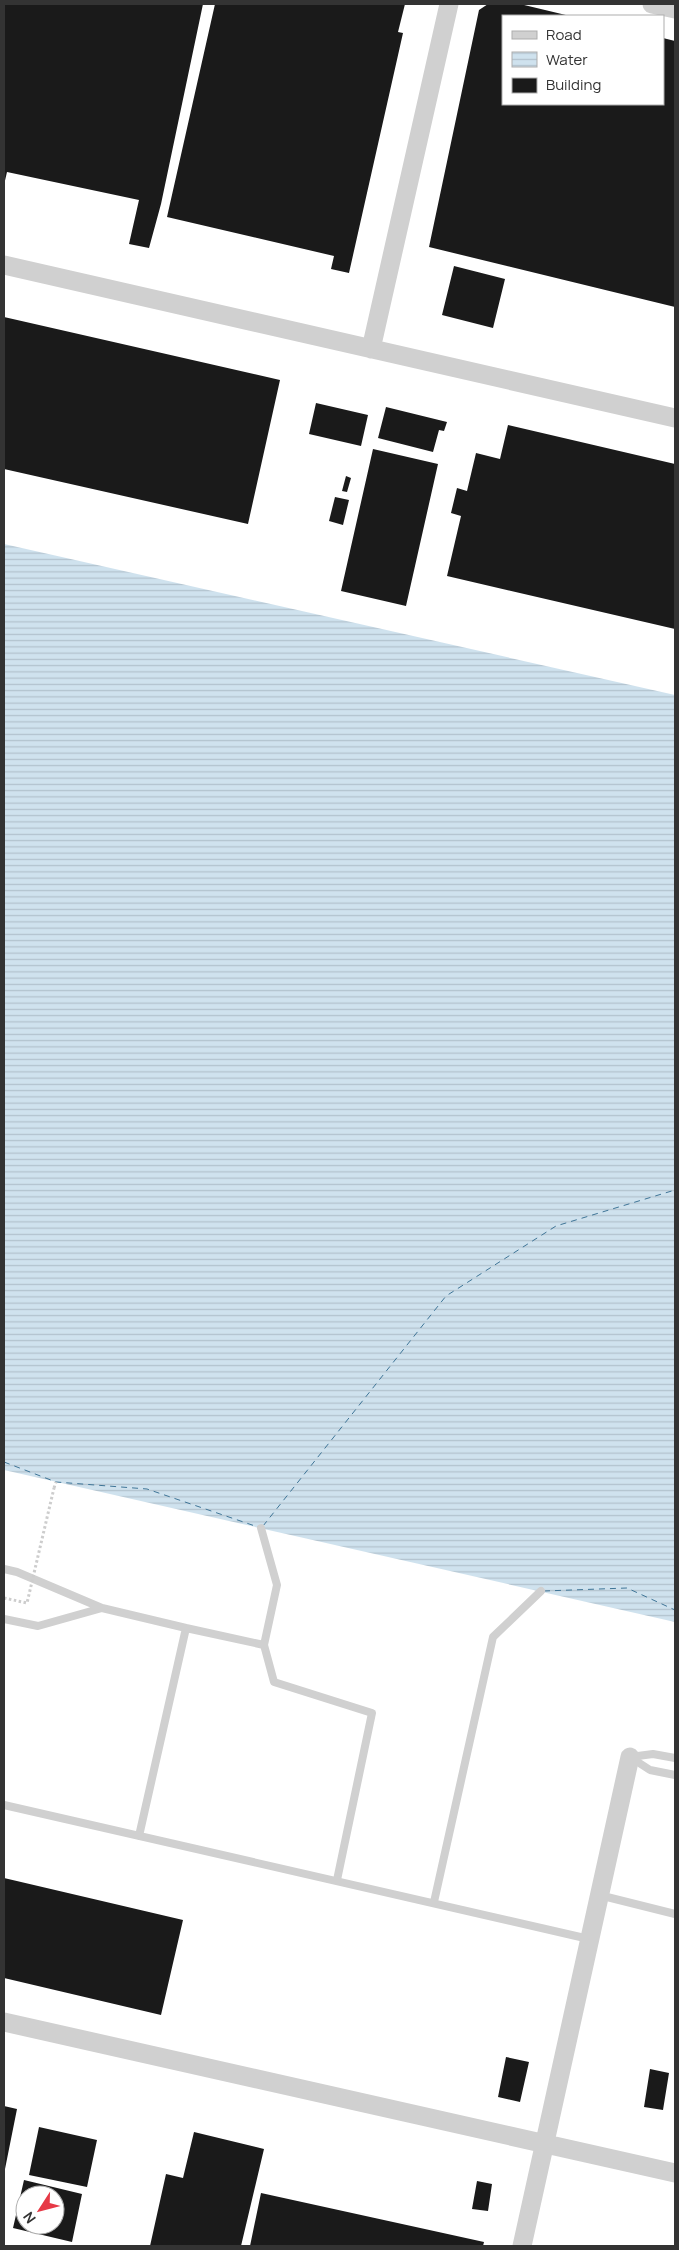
<svg xmlns="http://www.w3.org/2000/svg" width="679" height="2250" viewBox="0 0 679 2250" font-family="Manrope,sans-serif">
  <style>
    .water { fill: url(#water-rules) }
    .lines { fill: none; stroke-linecap: round; stroke-linejoin: round }
    .ferry { stroke: #3f7597; stroke-width: 1; stroke-dasharray: 6 5; stroke-linecap: butt }
    .building { fill: #1a1a1a; fill-rule: evenodd }
    .path { stroke: #cdcdcd; stroke-width: 3; stroke-dasharray: 2.5 2.5; stroke-linecap: butt }
    .service { stroke: #d0d0d0; stroke-width: 8 }
    .tertiary { stroke: #d0d0d0; stroke-width: 19 }
    .path-bridge { stroke: #cdcdcd; stroke-width: 3; stroke-dasharray: 2.5 2.5; stroke-linecap: butt }
  </style>
  <defs>
    <pattern id="water-rules" width="6" height="5" patternUnits="userSpaceOnUse" patternTransform="scale(1.25)"><rect width="6" height="5" fill="#cfe2ee"/><path d="M0 2.5h6" fill="none" stroke="#b2c2cd"/></pattern>
  </defs>
  <rect width="100%" height="100%" fill="#fff"/>
  <path class="water" d="M4,544L675,695V1622L4,1470Z"/>
  <g class="lines">
    <path class="ferry" d="M4,1462L56,1482L147,1489L258,1527
      M263,1526L446,1296L556,1226L675,1190
      M544,1591L627,1588L675,1610"/>
  </g>
  <path class="building" d="M4,4H203L161,204L149,248L129,244L139,200L7,172L4,185Z
    M215,4H405L398,32L403,33L349,273L331,269L334,256L167,217Z
    M488,4H520L570,16H503V104H663V38L675,41V307L429,247L479,10Z
    M454,266L505,279L493,328L442,315Z
    M4,317L280,380L248,524L4,469Z
    M316,403L368,415L361,446L309,434Z
    M386,407L447,422L444,431L439,430L433,452L378,438Z
    M508,425L675,464V629L447,576L461,516L451,513L457,488L467,491L476,453L500,459Z
    M373,449L438,464L406,606L341,591Z
    M346,476L351,478L347,492L342,491Z
    M335,497L349,500L343,525L329,521Z
    M4,1878L183,1920L161,2015L4,1978Z
    M506,2057L529,2062L520,2102L498,2097Z
    M650,2069L669,2073L663,2110L644,2107Z
    M4,2106L17,2109L5,2169H4Z
    M39,2127L97,2140L87,2187L29,2175Z
    M194,2132L264,2149L241,2246H150L166,2174L183,2178Z
    M24,2180L82,2194L72,2242L13,2228ZM25,2195H55V2225H25Z
    M477,2181L492,2184L488,2211L472,2209Z
    M261,2193L484,2242L483,2246H250Z"/>
  <g class="lines">
    <path class="path" d="M54,1488L56,1482"/>
    <path class="service" d="M261,1528L277,1585L264,1645
      M4,1569L17,1572L102,1608L186,1628L139,1836
      M4,1619L38,1626L102,1608
      M186,1628L264,1645L274,1682L372,1713L337,1880
      M675,1758L653,1754L630,1757L650,1770L675,1775
      M4,1805L589,1939
      M599,1895L675,1914
      M434,1902L493,1637L541,1591"/>
    <path class="tertiary" d="M652,4L675,9
      M4,265L675,418
      M371,349L449,4
      M4,2022L675,2173
      M522,2246L630,1757"/>
    <path class="path-bridge" d="M4,1598L27,1603L54,1488"/>
  </g>
  <rect width="679" height="2250" fill="none" stroke="#333333" stroke-width="10"/>
  <rect x="502" y="15" width="162" height="90" fill="#ffffff" stroke="#adadad"/>
  <rect x="512" y="31" width="25" height="8" fill="#d0d0d0" stroke="#adadad"/>
  <text x="546" y="40" font-size="15" fill="#333333">Road</text>
  <rect x="512" y="52" width="25" height="15" fill="url(#water-rules)" stroke="#adadad"/>
  <text x="546" y="65" font-size="15" fill="#333333">Water</text>
  <rect x="512" y="78" width="25" height="15" fill="#1a1a1a" stroke="#adadad"/>
  <text x="546" y="90" font-size="15" fill="#333333">Building</text>
  <g transform="translate(40 2210) rotate(234)"><circle r="24" fill="#ffffff" stroke="#adadad"/>
  <path d="M0-4L9 19L0 12L-9 19Z" fill="#e63946"/>
  <text y="-8" font-size="14" font-weight="bold" text-anchor="middle" fill="#333333">N</text>
  </g>
</svg>
